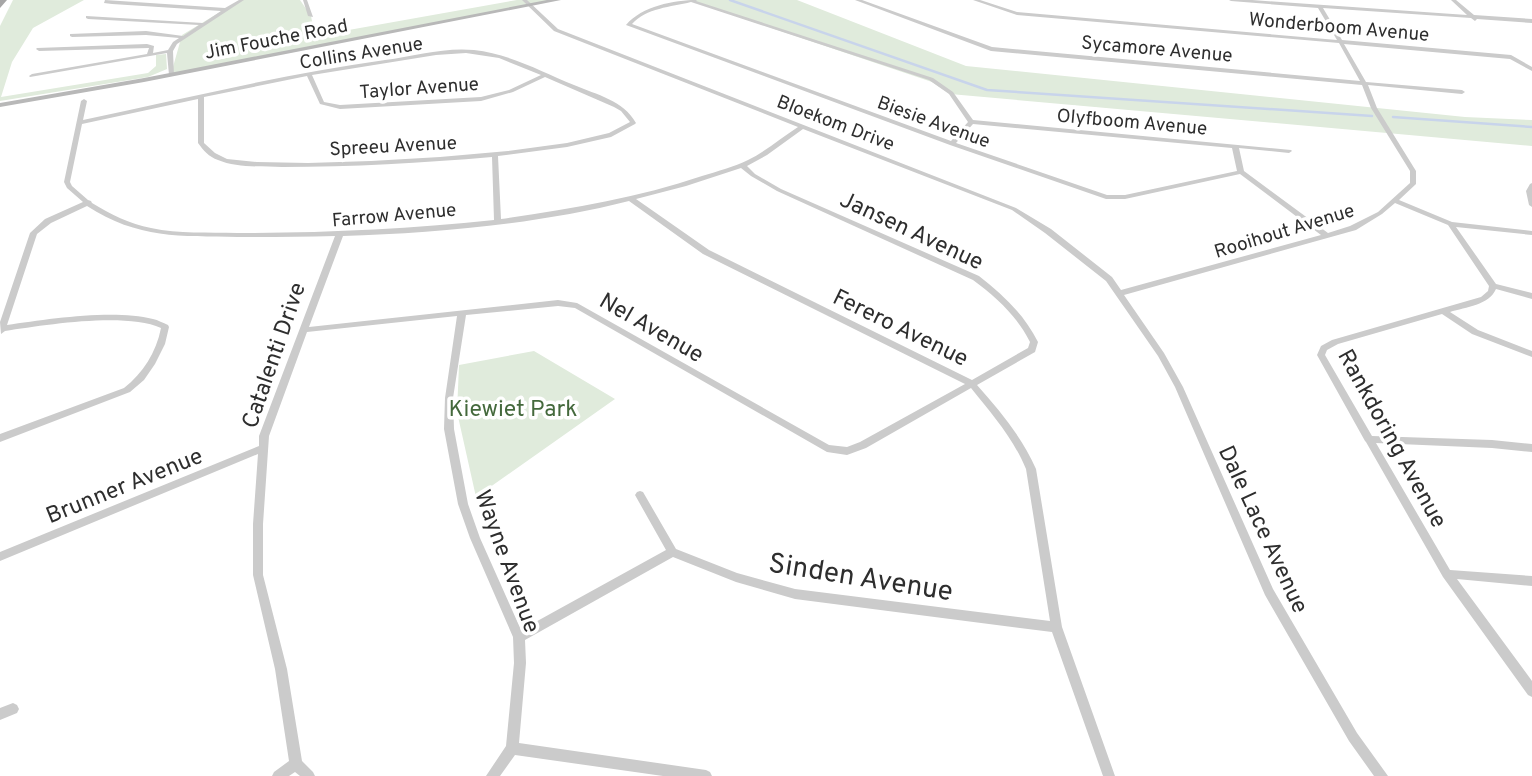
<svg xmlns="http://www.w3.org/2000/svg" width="1532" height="776" viewBox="0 0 1532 776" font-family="Overpass,sans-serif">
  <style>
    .green { fill: #e0ebdc }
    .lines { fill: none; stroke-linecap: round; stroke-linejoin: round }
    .stream { stroke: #c8d4eb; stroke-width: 2.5 }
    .street { fill: #cbcbcb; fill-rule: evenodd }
    .secondary { fill: #b8b8b8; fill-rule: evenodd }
    .primary { fill: #a6a6a6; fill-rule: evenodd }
    .labels { text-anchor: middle; stroke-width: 7; stroke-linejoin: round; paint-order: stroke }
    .far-street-label { font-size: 19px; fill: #2e2e2e; stroke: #fff }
    .street-label { font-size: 23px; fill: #2e2e2e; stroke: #fff }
    .park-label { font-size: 23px; fill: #44693c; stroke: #fff }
    .near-street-label { font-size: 28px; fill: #2e2e2e; stroke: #fff }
  </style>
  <rect width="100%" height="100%" fill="#fff"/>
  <path class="green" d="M13,0H84L33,28L12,62L1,97L148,73L156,66V55L166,54L167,69L148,77L0,101V26Z
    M240,0H300L311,16L315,36L517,0H556L171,74L182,35Z
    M688,0H797L966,66L1465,117L1532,120V146L950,94L932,82Z
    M534,351L615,399L476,497L457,412L459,365Z"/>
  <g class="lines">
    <path class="stream" d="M730,0L987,90L1372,116
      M1393,117L1532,127"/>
    <path class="street" d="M105,0L225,8L239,0H244L177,44L173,51L174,76L169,75L167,53L30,77L29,76L32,74L147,54L149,48L39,51L36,49L37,48L147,44L154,46L153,53L168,50L173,42L179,38L146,35L72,37L70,36V34L146,31L183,36L199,25L88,19L86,18V16L203,23L221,11L112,4L104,3Z
      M303,0H307L313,17L308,16Z
      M522,0H527L558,29L1016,208L1051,229L1112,277L1121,290L1321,235L1240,174L1125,199H1106L950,145L626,25C642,6 674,0 697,0L696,1L933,78L953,92L973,120L1291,150L1292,151L1289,153L1239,148L1244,171L1328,233L1350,226L1378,212L1410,183V171L1371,108L1362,85L991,51L855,0H862L992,47L1360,81L1339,43L1017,15L973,0H980L1017,12L1337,40L1318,8L1231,1L1229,0H1252L1467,15L1451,0H1456L1474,15L1532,19V23L1477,19L1475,21L1471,18L1323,8L1342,40L1511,55L1532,67V71L1510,59L1344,44L1366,82L1462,90L1465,92L1462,94L1368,85L1377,108L1416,171V184L1399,200L1452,222L1532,231V235L1456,227L1496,284L1532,293V299L1496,289C1489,305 1466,307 1450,312L1478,330L1532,351V357L1472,334L1442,314L1338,344L1327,350L1325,355L1372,436L1492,440L1532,444V452L1492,448L1376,443L1450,570L1532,576V586L1457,579L1532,681V697L1528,695L1443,577L1366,442L1365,441L1317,355L1321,346L1332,340L1481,297L1488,291L1489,286L1448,225L1395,203L1382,214L1356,230L1124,295L1164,353L1183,387L1273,589L1357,733L1388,776H1374L1349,741L1265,595L1175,387L1158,356L1106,281L1045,233L1012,210L803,129L767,155L747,166L755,174L781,189L979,276C1003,295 1024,314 1038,342L1035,352L977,385C1000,411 1022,437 1036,469L1062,627L1115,776H1103L1052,632L795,599L736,582L673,557L525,640L526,663L519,743L706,770L710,772L712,776H663L515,755L500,776H486L506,746L514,663L513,637L470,538L458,504L444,429L445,398L457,316L307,332L269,436L263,524V575L287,669L302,761L313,772L315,776H300L295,772L289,776H272L274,772L289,761L275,669L253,575V524L258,454L0,561V552L259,446V436L335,236C303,237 270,237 238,237C180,236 138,239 87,206L51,223L37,234L7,325C48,319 113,309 153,319C158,320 163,323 168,325L169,327L165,344L155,364L144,380L130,392L0,442V434L124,388C143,373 156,353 161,328C125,312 45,325 5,331L1,334L0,322L30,233L45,219L83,202L67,188L64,182L81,101L84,99L87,101L83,120C183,99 283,74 385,60C414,56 445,47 474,50C510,54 542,72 574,85C597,95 623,100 636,123L635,124L611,137L567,147L498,156L501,219C570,209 637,198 702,176C718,171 734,167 748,160C766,151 781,138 798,127L554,31ZM691,2L929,80L949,94L968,122L951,141L632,24C646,8 671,7 691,2ZM466,53L499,58L541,75L509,90L481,97L340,105L324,102L312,75L436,55ZM307,76L320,104L340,109L481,101L513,92L545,77L614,107L621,111L630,122L609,133L567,143L508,151L440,157L371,161L308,163L257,162L227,159L215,153L204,143V97ZM198,99V143C203,150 209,157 218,160C236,168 263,166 282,167C352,167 422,163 492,157L494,220C408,229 323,233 237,233C208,232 179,234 151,228C130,224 110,214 92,203L91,201L88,200L72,186L70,182L82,124ZM973,124L1232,148L1237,171L1125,195H1107L956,143ZM741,168L751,176L777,191L973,280C996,297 1017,316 1030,342L1028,348L972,380L709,250L636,199L686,186ZM629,201L703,254L965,384L860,442L847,447L829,445L577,303L558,300L309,327L343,236C436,233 539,224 629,201ZM558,306L575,308L827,452L847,455L866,448L971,388C992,414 1013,438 1026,469L1050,621L795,589L737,573L676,549L643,492L640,491L637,492L635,495L666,550L521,630L480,538L468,504L454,429L453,398L466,315Z
      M1532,183V207L1529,205L1526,191L1530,184Z
      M13,703L17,705L19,709L17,713L0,720V708Z"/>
    <path class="secondary" d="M547,0H561L144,82L0,107V103L144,78Z"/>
    <path class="primary" d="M0,0H7L0,8Z"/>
  </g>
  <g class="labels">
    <g class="far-street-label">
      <text transform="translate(1339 26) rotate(5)" y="7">Wonderboom Avenue</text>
      <text transform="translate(276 38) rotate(-11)" y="7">Jim Fouche Road</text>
      <text transform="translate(1157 48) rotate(5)" y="7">Sycamore Avenue</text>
      <text transform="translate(361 52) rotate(-9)" y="7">Collins Avenue</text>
      <text transform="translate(419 87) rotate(-4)" y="7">Taylor Avenue</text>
      <text transform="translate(934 121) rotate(20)" y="7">Biesie Avenue</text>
      <text transform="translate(1132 121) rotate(5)" y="7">Olyfboom Avenue</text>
      <text transform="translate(836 122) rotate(21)" y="7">Bloekom Drive</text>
      <text transform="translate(393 145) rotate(-3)" y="7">Spreeu Avenue</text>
      <text transform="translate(394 214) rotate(-5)" y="7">Farrow Avenue</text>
      <text transform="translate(1284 230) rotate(-17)" y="7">Rooihout Avenue</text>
    </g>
    <g class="street-label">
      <text transform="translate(912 230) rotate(25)" y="8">Jansen Avenue</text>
      <text transform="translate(652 327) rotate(30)" y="8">Nel Avenue</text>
      <text transform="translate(901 327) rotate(26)" y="8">Ferero Avenue</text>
      <text transform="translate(273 355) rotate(-71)" y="8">Catalenti Drive</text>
      <text transform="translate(1393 438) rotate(61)" y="8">Rankdoring Avenue</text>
      <text transform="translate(124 485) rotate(-22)" y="8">Brunner Avenue</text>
      <text transform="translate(1264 529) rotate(65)" y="8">Dale Lace Avenue</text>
      <text transform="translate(508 561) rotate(70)" y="8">Wayne Avenue</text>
    </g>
    <g class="park-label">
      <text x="513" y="416">Kiewiet Park</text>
    </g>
    <g class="near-street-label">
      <text transform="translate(861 576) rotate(9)" y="10">Sinden Avenue</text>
    </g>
  </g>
</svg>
